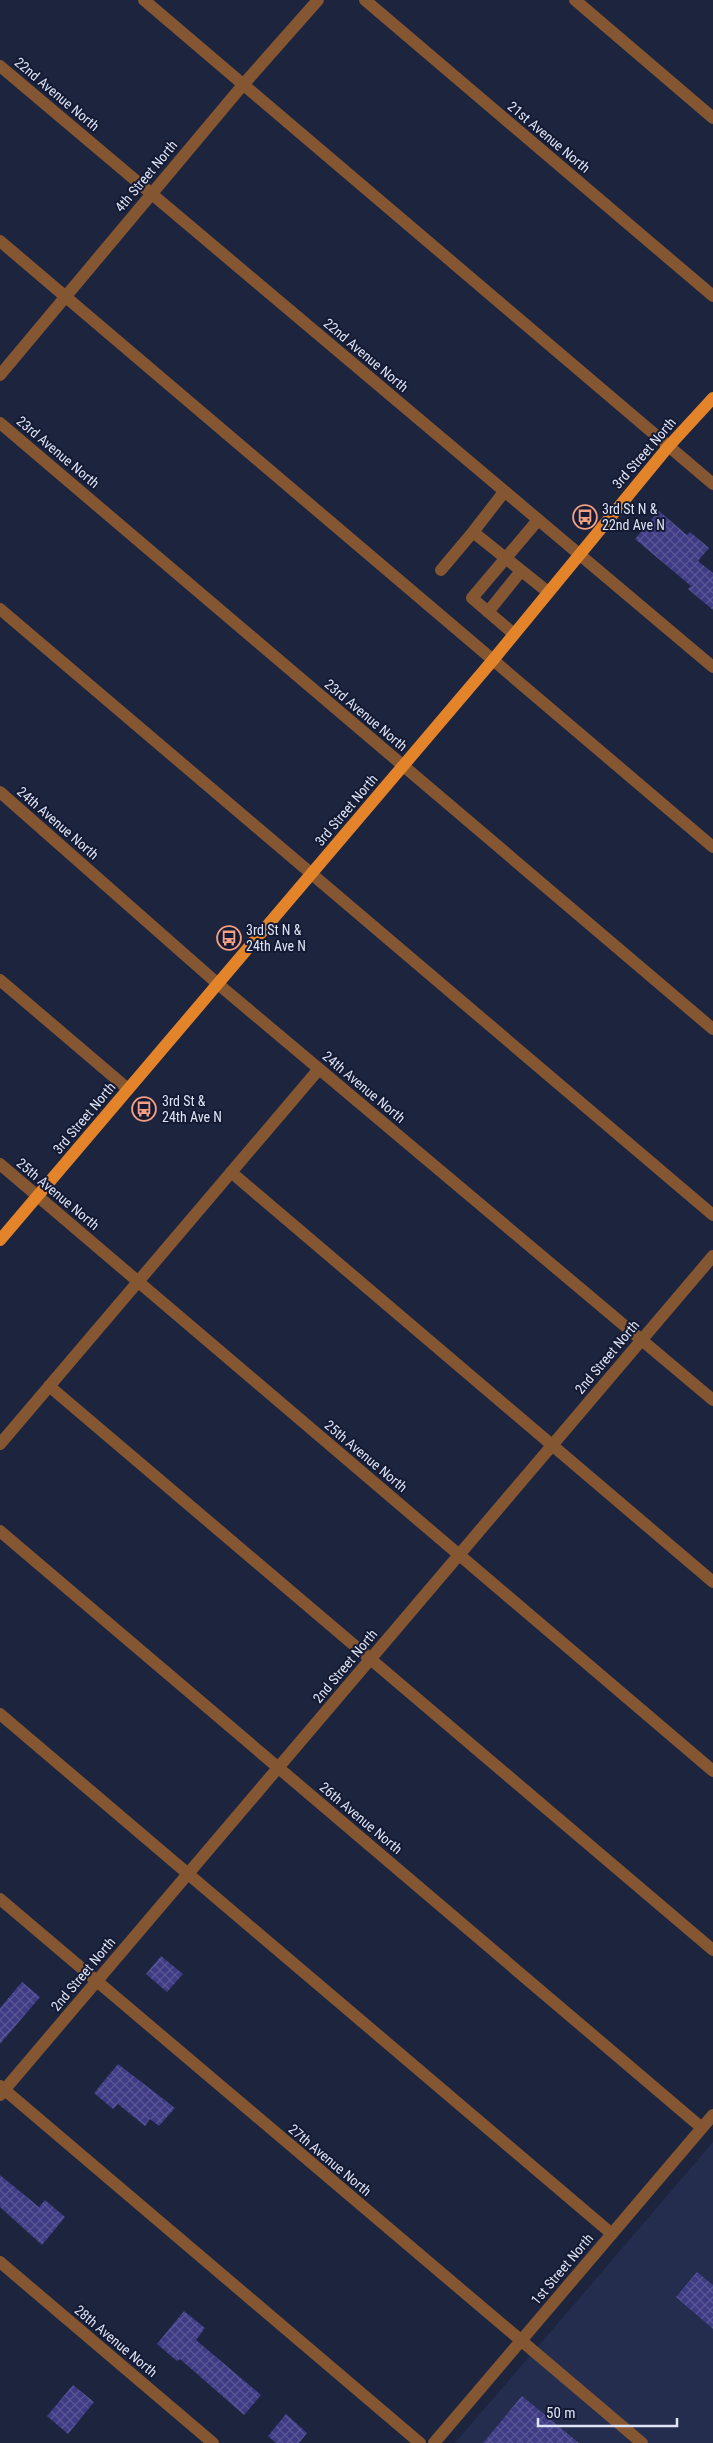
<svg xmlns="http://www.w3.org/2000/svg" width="713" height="2443" viewBox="0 0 713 2443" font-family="'Roboto Condensed',sans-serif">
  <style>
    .built { fill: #242d4d }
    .building { fill: url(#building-cross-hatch) }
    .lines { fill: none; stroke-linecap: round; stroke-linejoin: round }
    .minor { stroke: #845631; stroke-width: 12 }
    .major { stroke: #e3842a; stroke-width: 12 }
    .labels { text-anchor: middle; stroke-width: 4; stroke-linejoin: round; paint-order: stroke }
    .street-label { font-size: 14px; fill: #dee4f5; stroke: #141a33 }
    .poi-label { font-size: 14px; fill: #dee4f5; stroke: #141a33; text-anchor: start }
  </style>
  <defs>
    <pattern id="building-cross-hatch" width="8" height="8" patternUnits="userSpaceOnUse" patternTransform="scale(1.25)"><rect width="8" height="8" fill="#3f3b84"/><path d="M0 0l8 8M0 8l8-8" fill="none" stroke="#5a5796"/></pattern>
  </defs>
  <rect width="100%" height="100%" fill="#1d243e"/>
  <path class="built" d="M713,2142V2443H455L583,2294Z"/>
  <path class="building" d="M659,511L687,535L690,532L709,548L698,561L713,573V610L688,589L691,586L635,539Z
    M161,1956L183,1974L167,1992L146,1974Z
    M22,1982L40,1997L0,2044V2008Z
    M118,2064L175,2108L159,2126L150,2119L145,2126L118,2104L113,2109L94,2093Z
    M0,2175L39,2207L45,2200L65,2217L42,2245L0,2207Z
    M697,2272L713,2285V2329L676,2297Z
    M184,2311L205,2328L196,2340L261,2395L244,2415L180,2359L177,2361L157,2344Z
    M73,2385L94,2402L68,2434L47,2416Z
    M522,2396L579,2443H483Z
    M286,2414L307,2433L299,2443H276L268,2436Z"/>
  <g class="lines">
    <path class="minor" d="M144,0L713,484
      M365,0L713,296
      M575,0L713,118
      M0,66L713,667
      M0,241L713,847
      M0,375L242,86L318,0
      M0,423L713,1029
      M504,492L473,532L548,592
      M441,570L473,532
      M0,609L713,1215
      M488,612L521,571
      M514,634L472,598L538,520
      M0,792L218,984L713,1400
      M0,980L128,1089
      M0,1164L713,1771
      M231,1172L713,1582
      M49,1386L713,1950
      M0,1444L319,1069
      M0,1531L702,2128
      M0,1714L612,2234
      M0,1899L642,2443
      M0,2086L420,2443
      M0,2095L713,1256
      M0,2262L213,2443
      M434,2443L713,2115"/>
    <path class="major" d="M0,1240L493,660L668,447L713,398"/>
  </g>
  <defs>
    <g id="bus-ring" transform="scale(1.25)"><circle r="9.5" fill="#141a33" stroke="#f39f83" stroke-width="1.5"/><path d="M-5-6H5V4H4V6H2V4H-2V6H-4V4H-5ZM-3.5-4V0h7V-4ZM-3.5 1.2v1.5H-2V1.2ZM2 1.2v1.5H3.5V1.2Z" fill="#f39f83"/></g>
  </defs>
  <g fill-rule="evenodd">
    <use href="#bus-ring" x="585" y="517"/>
    <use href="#bus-ring" x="229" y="938"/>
    <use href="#bus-ring" x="144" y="1109"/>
  </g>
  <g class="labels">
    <g class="street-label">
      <text transform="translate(57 94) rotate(40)" y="5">22nd Avenue North</text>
      <text transform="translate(549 137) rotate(40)" y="5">21st Avenue North</text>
      <text transform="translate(146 176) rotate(-50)" y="5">4th Street North</text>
      <text transform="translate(366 355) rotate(40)" y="5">22nd Avenue North</text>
      <text transform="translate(58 452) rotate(40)" y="5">23rd Avenue North</text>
      <text transform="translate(644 453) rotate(-49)" y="5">3rd Street North</text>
      <text transform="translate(366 715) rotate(40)" y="5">23rd Avenue North</text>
      <text transform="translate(346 810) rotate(-50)" y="5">3rd Street North</text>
      <text transform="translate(58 823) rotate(41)" y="5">24th Avenue North</text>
      <text transform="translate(364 1087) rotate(40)" y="5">24th Avenue North</text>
      <text transform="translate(84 1118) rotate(-50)" y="5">3rd Street North</text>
      <text transform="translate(58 1194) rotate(40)" y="5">25th Avenue North</text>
      <text transform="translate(607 1357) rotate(-50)" y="5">2nd Street North</text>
      <text transform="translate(366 1456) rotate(40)" y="5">25th Avenue North</text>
      <text transform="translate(345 1666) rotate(-50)" y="5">2nd Street North</text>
      <text transform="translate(361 1818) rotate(40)" y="5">26th Avenue North</text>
      <text transform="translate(83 1974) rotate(-50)" y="5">2nd Street North</text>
      <text transform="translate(330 2160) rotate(40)" y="5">27th Avenue North</text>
      <text transform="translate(562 2269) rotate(-50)" y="5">1st Street North</text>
      <text transform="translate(116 2341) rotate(40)" y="5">28th Avenue North</text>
    </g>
    <g class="poi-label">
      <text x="602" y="514">3rd St N &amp;<tspan x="602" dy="16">22nd Ave N</tspan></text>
      <text x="246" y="935">3rd St N &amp;<tspan x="246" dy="16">24th Ave N</tspan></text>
      <text x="162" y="1106">3rd St &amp;<tspan x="162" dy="16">24th Ave N</tspan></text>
    </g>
  </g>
  <path d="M538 2418v8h139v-8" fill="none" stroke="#dee4f5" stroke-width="2.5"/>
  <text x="546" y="2418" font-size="15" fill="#dee4f5" stroke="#141a33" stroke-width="4" paint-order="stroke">50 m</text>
</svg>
